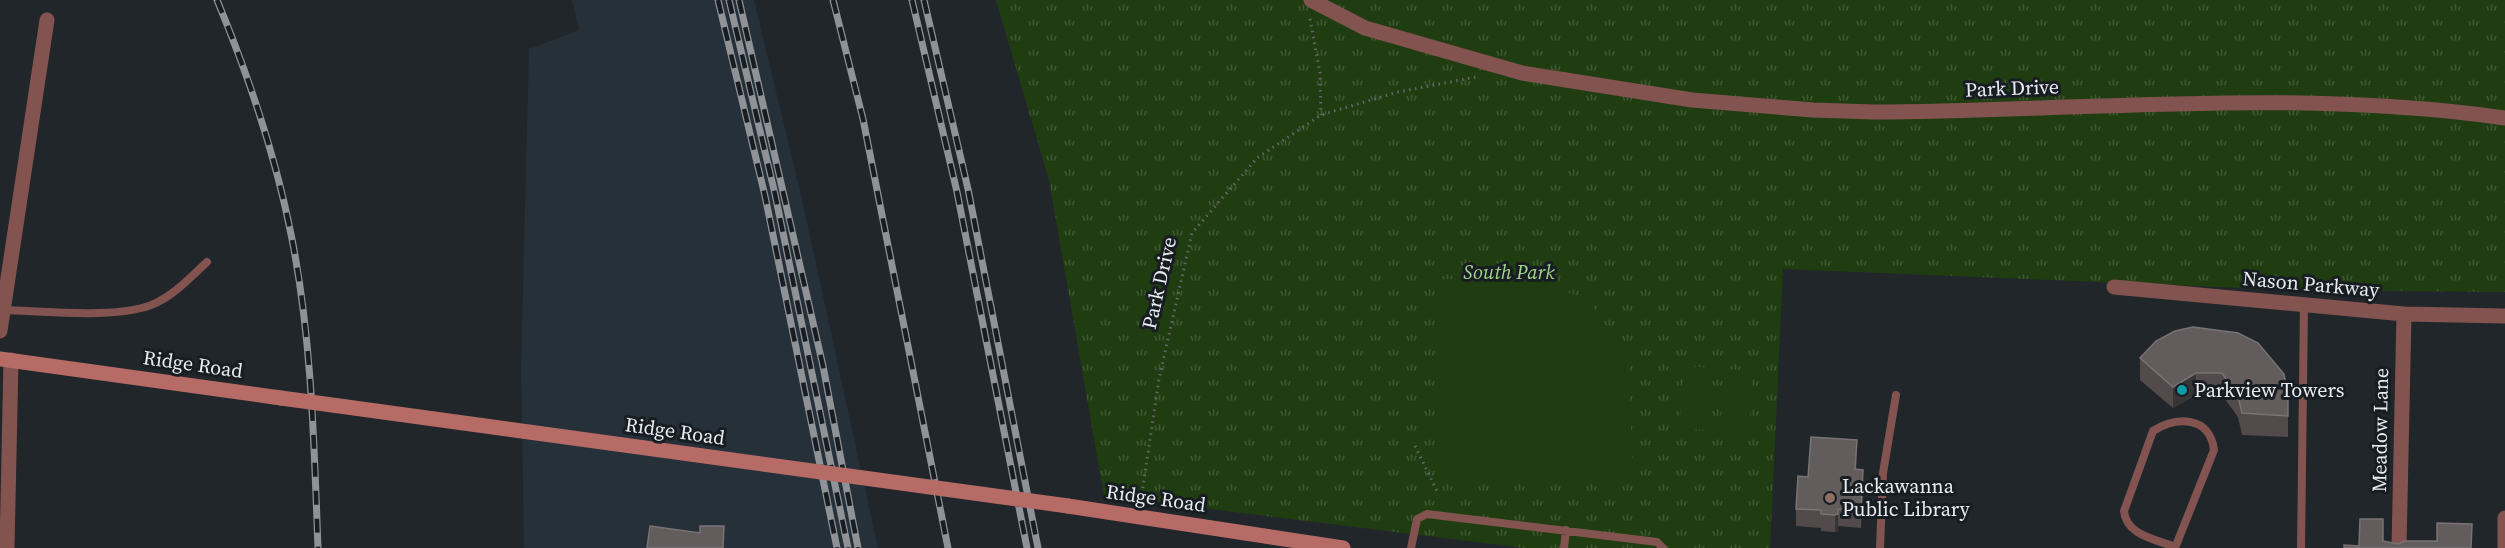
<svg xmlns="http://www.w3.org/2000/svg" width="2505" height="548" viewBox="0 0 2505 548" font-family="'Source Serif 4',serif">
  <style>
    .built { fill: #253039 }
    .park { fill: url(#park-tufts) }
    .garden { fill: #203d11 }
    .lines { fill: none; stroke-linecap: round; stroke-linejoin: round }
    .path { stroke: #62676b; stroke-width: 3; stroke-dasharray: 1.5 4.5; stroke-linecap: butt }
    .lane { stroke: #835350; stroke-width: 8 }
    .street { stroke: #835350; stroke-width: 15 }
    .secondary { stroke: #b76b66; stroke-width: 15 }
    .rail-casing { stroke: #8f9397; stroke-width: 7 }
    .rail { stroke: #171d22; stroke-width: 4.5; stroke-dasharray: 14; stroke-linecap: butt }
    .secondary-bridge { stroke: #b76b66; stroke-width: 15 }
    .wall { fill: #534b4b }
    .shaded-wall { fill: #383537 }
    .building { fill: #635c5d; stroke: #787374; stroke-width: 1.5 }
    .culture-dot { fill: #0f9aa8; stroke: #171d22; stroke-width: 2 }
    .education-dot { fill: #8d6e63; stroke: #171d22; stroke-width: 2 }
    .labels { text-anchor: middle; stroke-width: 6; stroke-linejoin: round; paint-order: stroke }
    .street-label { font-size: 20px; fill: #e8ecf0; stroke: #171d22 }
    .park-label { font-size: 20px; font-style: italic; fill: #a1d48a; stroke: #171d22 }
    .poi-label { font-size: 20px; fill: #e8ecf0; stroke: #171d22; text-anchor: start }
  </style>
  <defs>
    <pattern id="park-tufts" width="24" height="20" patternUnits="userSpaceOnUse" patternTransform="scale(1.5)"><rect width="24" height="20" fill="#203d11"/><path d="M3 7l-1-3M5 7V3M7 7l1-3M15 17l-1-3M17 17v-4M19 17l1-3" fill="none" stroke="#405934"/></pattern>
  </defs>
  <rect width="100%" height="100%" fill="#21262b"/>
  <path class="built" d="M572,0H754L801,195L878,548H524L521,368L529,49L579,30Z"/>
  <path class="park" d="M996,0H2505V292L2292,290L1783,269L1770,548H1525L1104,496L1049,180Z"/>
  <path class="garden" d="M1444,279H1513L1588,298L1628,364L1633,481H1465L1436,459Z
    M1684,366L1713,368L1708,430L1680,428Z
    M1725,369L1753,371L1749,433L1720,431Z"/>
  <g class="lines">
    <path class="path" d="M1310,19L1320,73L1321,115
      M1415,446L1437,491
      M1141,500L1159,379L1192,233L1257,158L1321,115L1398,92L1476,77"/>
    <path class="lane" d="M3,310C44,311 120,320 156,303C176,293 191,277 207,262
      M2175,547C2155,539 2126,535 2124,511L2153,431C2177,416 2210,416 2214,450L2175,548
      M1411,548L1417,519L1427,514L1657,542L1663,548
      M1564,548L1566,530
      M1880,548L1883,473L1896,395
      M2301,548L2304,305"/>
    <path class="street" d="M1311,0L1365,28L1522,73L1692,100L1813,110L1874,112C2084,111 2296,88 2505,118
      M2114,287L2404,314L2505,316
      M0,331L47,20
      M7,548L11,360
      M2399,548L2404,314
      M2505,548V518"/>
    <path class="secondary" d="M0,359L281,398
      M1068,506L1343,548"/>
    <g class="rail-casing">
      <path id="rail" d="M217,0C249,77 276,157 292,239C312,341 314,445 318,548
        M718,0L765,196L837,548
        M729,0L775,194L848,548
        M739,0L823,366L858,548
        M833,0L863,119L948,548
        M912,0L957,192L1027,548
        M924,0L968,189L1038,548"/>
    </g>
    <use href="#rail" class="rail"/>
    <path class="secondary-bridge" d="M281,398L1068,506"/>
  </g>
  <path class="wall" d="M2156,341L2288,395V437L2242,435L2238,417L2222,395H2196L2173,408L2140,380V358Z
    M1857,458L1856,469L1863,487L1861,528L1838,526V531L1835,532L1821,531V528L1796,526V509L1808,477Z"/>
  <path class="shaded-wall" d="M2196,373V395L2173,408V387Z
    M1857,440V458L1855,486V469Z
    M1863,470V487L1861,528V511Z
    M1838,509V531L1835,532V515Z"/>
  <path class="building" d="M2193,327L2238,333L2258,343L2284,374L2288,395V416L2242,413L2238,396L2222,373H2196L2173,387L2140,358L2156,341L2175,331Z
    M1811,437L1857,440L1855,469L1863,470L1861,511L1838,509V514L1835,515L1821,514V510L1796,509L1798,476L1808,477Z
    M2360,519H2383V541L2398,544L2406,541H2437V523L2472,524L2471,548H2344V545L2359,546Z
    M650,526L700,533V526H724L723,548H647Z"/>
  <circle class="culture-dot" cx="2182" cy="390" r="6"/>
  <circle class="education-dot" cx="1830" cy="498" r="6"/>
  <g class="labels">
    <g class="street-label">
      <text transform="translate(2012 88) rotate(-2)" y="7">Park Drive</text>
      <text transform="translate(1159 283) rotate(-77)" y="7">Park Drive</text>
      <text transform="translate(2311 284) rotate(5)" y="7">Nason Parkway</text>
      <text transform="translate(193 364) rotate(8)" y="7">Ridge Road</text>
      <text transform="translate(2380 430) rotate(-89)" y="7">Meadow Lane</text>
      <text transform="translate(675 431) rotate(8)" y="7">Ridge Road</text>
      <text transform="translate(1156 498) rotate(8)" y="7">Ridge Road</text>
    </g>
    <g class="park-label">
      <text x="1509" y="279">South Park</text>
    </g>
    <g class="poi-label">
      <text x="2194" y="397">Parkview Towers</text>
      <text x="1842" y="493">Lackawanna<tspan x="1842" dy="23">Public Library</tspan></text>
    </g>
  </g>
</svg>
